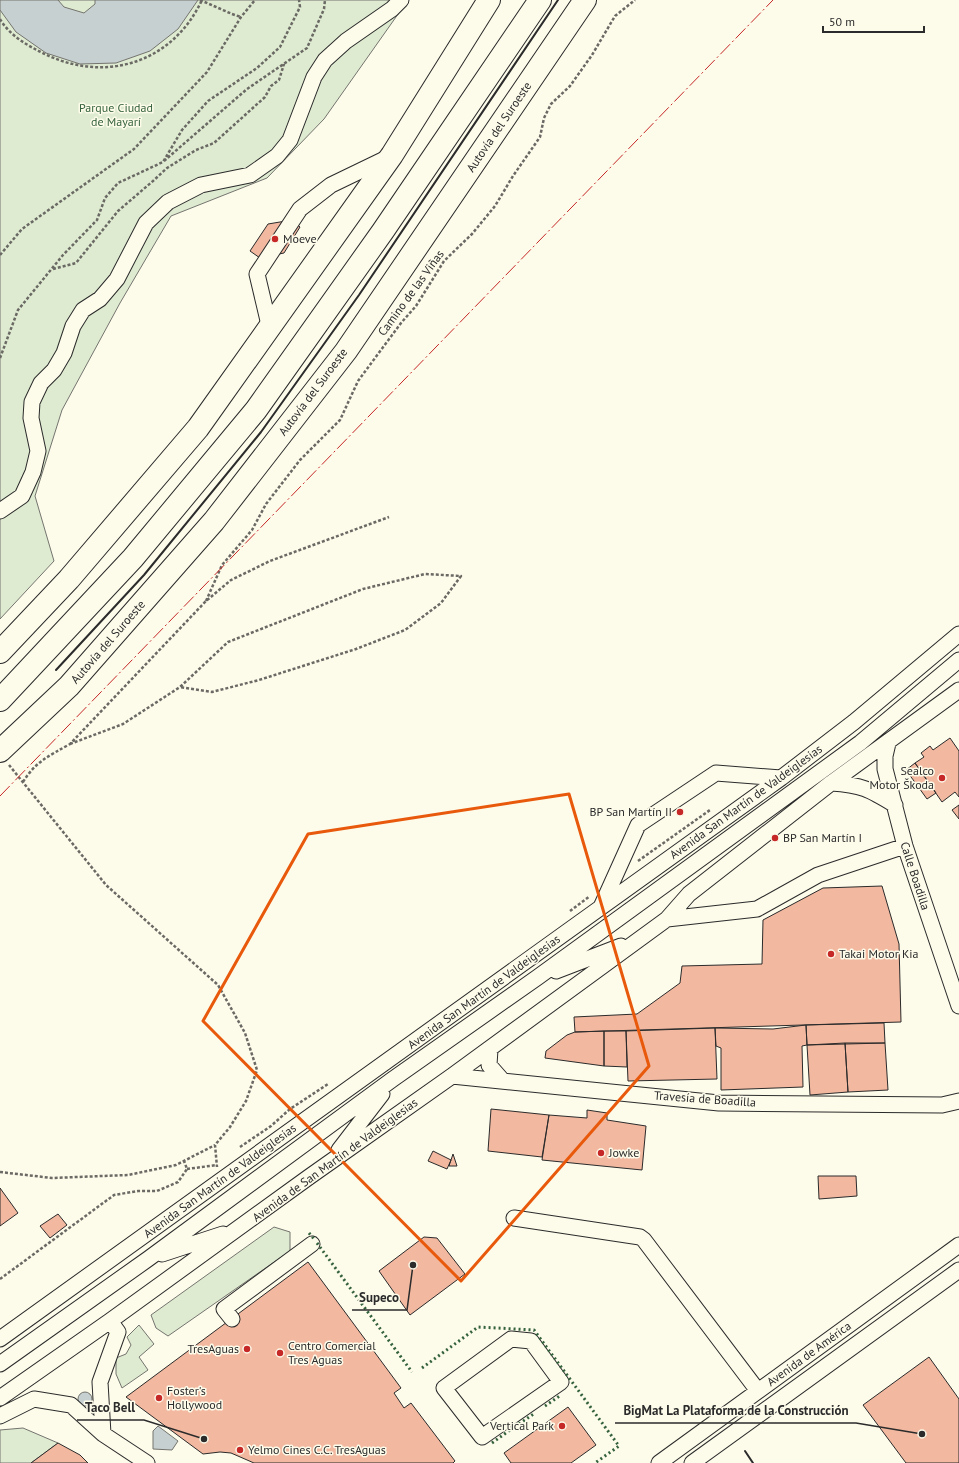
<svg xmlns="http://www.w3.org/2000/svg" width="959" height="1463" viewBox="0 0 959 1463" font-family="'PT Sans',sans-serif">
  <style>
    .green { fill: #deebd1; stroke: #74746e }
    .water { fill: #c7d0d0; stroke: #74746e }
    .building { fill: #f2b8a0; stroke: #2b2b2b }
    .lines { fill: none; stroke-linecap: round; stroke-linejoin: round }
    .minor-casing { stroke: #2b2b2b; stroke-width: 17 }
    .highway-casing { stroke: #2b2b2b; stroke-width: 24 }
    .path { stroke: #6a6964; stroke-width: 2.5; stroke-dasharray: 3 2; stroke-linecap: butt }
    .minor { stroke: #fdfbea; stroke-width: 15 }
    .highway { stroke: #fdfbea; stroke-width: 22 }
    .path-bridge { stroke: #6a6964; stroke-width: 2.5; stroke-dasharray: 3 2; stroke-linecap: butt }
    .hedge { stroke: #34623c; stroke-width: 3; stroke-dasharray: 2 3; stroke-linecap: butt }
    .wall { stroke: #2b2b2b; stroke-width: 2 }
    .power { stroke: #c62828; stroke-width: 1; stroke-dasharray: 14 3 2 3; stroke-linecap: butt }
    .marked { fill: none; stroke: #e8590c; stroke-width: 3; stroke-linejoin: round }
    .poi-dot { fill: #c62828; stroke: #fdfbea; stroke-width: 1.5 }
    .labels { text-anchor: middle; stroke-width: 3; stroke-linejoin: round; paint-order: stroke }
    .park-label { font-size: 12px; fill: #34623c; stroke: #fdfbea }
    .street-label { font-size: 12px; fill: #2b2b2b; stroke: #fdfbea }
    .poi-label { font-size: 12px; fill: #2b2b2b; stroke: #fdfbea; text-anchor: start }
    .leader { fill: none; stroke: #2b2b2b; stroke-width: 1.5 }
    .callout-dot { fill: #2b2b2b; stroke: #fdfbea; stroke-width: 1.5 }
    .callout-label { font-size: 13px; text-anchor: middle; font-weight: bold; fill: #2b2b2b; stroke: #fdfbea; stroke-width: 3; stroke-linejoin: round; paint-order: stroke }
  </style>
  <rect width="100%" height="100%" fill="#fdfbea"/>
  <path class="green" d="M0,0H408L324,119L267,178L171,216L120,303L62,410L35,496L54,561L0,619Z
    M274,1227L290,1232V1251L168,1336L156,1328L151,1315Z
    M139,1325L154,1344L139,1357L148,1370L122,1388L116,1374V1358L126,1354L131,1345L127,1337Z
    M23,1428L58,1443L31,1463H0V1430Z"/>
  <path class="water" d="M0,0H58L64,7L84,13L95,4V0H198L178,29L150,51L116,63L80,64L46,53L16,32L0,10Z
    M78 1399a7 7 0 1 1 14 0a7 7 0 1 1-14 0Z
    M158,1426L178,1441L172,1450L153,1449V1431Z"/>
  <path class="building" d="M292,220L300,227L284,253L260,258L250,251L268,224Z
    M950,738L959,751V797L955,792L942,802L915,763L924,757L921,753L930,746L933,750Z
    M915,763L936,793L927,799L906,770Z
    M959,805V819L952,810Z
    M882,886L899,944L901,1022L575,1032L574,1017L637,1014L680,983L682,966L762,964L763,920L823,888Z
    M884,1023L885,1043L807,1045L806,1025Z
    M806,1025L807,1045L802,1046L803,1087L721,1090V1048L716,1046L715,1028L773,1029Z
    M715,1028L717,1079L628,1081L626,1031Z
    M604,1031V1066L545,1058L546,1051L567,1035L575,1032Z
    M604,1031H626L627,1067L604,1066Z
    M845,1043H885L888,1090L848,1092Z
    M845,1043L848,1092L810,1095L807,1045Z
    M491,1109L549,1115L542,1157L488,1151Z
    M587,1110L607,1113V1120L646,1126L642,1170L542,1160L549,1115L587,1118Z
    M433,1151L451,1160L447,1169L428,1161Z
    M453,1154L457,1166H449Z
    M818,1176H856L857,1196L819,1199Z
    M0,1188L18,1213L0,1226Z
    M58,1214L67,1225L50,1238L40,1226Z
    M424,1237L437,1238L465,1274L410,1315L379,1271Z
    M308,1262L401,1388L394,1393L404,1408L411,1403L455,1461L453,1463H254L231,1453L220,1452L203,1454L126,1397Z
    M929,1357L959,1399V1463H906L863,1405Z
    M568,1407L596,1445L571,1463H511L504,1453Z
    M58,1443L80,1455L88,1463H31Z"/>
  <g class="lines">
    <g class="minor-casing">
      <path id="minor" d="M270,329L257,274L300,209L331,185L389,157
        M0,511L22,496L33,472L38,451L31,418L32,402L41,383L54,370L64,353L73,326L83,310L100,299L117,279L146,223L168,202L201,185L250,175L277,156L290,140L314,77L325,60L346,41L392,9L401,0
        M888,743L885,756V769L905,846L959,1006
        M831,783C862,785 869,789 895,805
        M601,907L638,825L716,773L781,778
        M667,919L757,909L818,875L905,846
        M556,971L621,946
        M490,1049L489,1065L503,1081
        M452,1076L719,1103L942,1105L959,1101
        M339,1150L382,1094
        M514,1218L640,1237L644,1240L758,1391
        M162,1254L223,1234
        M232,1319L224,1309L312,1244
        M0,1339L781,778L854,722L959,634
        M511,1339L531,1341L561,1382L482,1437L444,1388Z
        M0,1364L148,1259L393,1079L538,977L860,743L959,660
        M0,1398L110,1321L309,1177L452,1076L667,919L689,894L831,783L959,690
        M0,1416L34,1399L71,1405L103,1434L147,1463
        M103,1434L100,1382L118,1332L110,1321
        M659,1463L959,1245
        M692,1463L959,1270"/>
    </g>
    <g class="highway-casing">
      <path id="highway" d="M0,652L69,579L198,428L392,155L489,0
        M0,700L133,558L256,410L383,231L540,0
        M0,751L69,686L214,521L346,351L585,0"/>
    </g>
    <path class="path" d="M232,14L241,17
      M0,19C8,33 23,43 37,50C100,85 171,66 202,0
      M164,161L247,89L307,48L324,9L325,0
      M0,255L22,229L134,149L207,72L241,17L255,0
      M53,269L76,263L118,211L153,181L167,168L196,150L214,143L265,97L271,86L279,80L284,64
      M0,358L18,310L63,255L97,220L105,198L118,183L163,162L182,130L208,101L257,68L280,47L300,7L299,0
      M206,601L222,565L252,530L266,504L300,460L340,420L358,381L401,323L416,306L444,261L472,234L495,206L513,176L540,137L544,118L551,104L570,86L592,55L615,16L635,0
      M70,744L123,724L180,687L228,642L363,589L425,574L461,576L441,603L405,630L356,649L259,680L212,692L180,687
      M9,765L106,885L218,985L245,1033L257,1070L246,1101L230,1127L215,1145L217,1167
      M23,782C36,761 49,756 70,744L206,601L231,580L270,561L389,517
      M638,861L710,810
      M570,911L590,896
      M240,1147L271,1126L290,1109L328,1084
      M187,1169L217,1165
      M0,1172L52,1178L128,1175L176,1165L215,1145
      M0,1279L114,1195L138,1191H157L178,1182L187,1169L184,1161"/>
    <use href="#minor" class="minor"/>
    <use href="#highway" class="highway"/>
    <path class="path-bridge" d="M200,0L232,14"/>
    <path class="hedge" d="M309,1233L314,1239
      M317,1243L412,1372
      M422,1368L478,1327L534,1330L619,1446L595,1463
      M545,1406L561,1395
      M519,1424L535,1413
      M492,1443L510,1430"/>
    <path class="wall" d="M56,670L144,575L261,432L359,295L558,0
      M745,1451L753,1463"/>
    <path class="power" d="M0,796L773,0"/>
  </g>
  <path class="marked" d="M569,794L649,1066L461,1281L203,1021L308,834Z"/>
  <g class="poi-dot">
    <circle cx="275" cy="239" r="4"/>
    <circle cx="942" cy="778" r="4"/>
    <circle cx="680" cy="812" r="4"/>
    <circle cx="775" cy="838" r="4"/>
    <circle cx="831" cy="954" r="4"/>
    <circle cx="601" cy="1153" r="4"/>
    <circle cx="247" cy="1349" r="4"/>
    <circle cx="280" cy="1353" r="4"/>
    <circle cx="159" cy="1398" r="4"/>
    <circle cx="562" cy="1426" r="4"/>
    <circle cx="240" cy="1450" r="4"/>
  </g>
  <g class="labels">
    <g class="park-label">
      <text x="116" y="112">Parque Ciudad<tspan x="116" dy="14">de Mayarí</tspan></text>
    </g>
    <g class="street-label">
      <text transform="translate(499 127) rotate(-56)" y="4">Autovía del Suroeste</text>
      <text transform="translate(411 293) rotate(-54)" y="4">Camino de las Viñas</text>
      <text transform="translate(313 392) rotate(-53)" y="4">Autovía del Suroeste</text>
      <text transform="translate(108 642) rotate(-49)" y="4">Autovía del Suroeste</text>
      <text transform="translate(746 802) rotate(-36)" y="4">Avenida San Martín de Valdeiglesias</text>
      <text transform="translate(915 876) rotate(72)" y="4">Calle Boadilla</text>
      <text transform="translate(484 992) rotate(-36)" y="4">Avenida San Martín de Valdeiglesias</text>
      <text transform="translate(705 1099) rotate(4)" y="4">Travesía de Boadilla</text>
      <text transform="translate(335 1160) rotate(-36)" y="4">Avenida de San Martín de Valdeiglesias</text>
      <text transform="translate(220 1181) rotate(-36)" y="4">Avenida San Martín de Valdeiglesias</text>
      <text transform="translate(809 1354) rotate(-36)" y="4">Avenida de América</text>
    </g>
    <g class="poi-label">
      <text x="283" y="243">Moeve</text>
      <text x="934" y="775" text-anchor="end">Sealco<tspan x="934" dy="14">Motor Škoda</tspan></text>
      <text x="672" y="816" text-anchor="end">BP San Martín II</text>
      <text x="783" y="842">BP San Martín I</text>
      <text x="839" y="958">Takai Motor Kia</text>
      <text x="609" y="1157">Jowke</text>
      <text x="288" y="1350">Centro Comercial<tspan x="288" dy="14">Tres Aguas</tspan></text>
      <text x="239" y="1353" text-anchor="end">TresAguas</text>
      <text x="167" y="1395">Foster's<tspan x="167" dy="14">Hollywood</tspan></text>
      <text x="554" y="1430" text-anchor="end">Vertical Park</text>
      <text x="248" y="1454">Yelmo Cines C.C. TresAguas</text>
    </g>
  </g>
  <path class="leader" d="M413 1265L407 1310H352M204 1439L144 1420H77M922 1434L856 1423H615"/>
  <g class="callout-dot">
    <circle cx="413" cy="1265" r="4"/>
    <circle cx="204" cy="1439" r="4"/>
    <circle cx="922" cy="1434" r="4"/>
  </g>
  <g class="callout-label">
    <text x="379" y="1302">Supeco</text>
    <text x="110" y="1412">Taco Bell</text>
    <text x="736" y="1415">BigMat La Plataforma de la Construcción</text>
  </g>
  <path d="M823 26v6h101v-6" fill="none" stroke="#2b2b2b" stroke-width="2"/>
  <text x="829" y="26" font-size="12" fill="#2b2b2b" stroke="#fdfbea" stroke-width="3" paint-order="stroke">50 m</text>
</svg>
